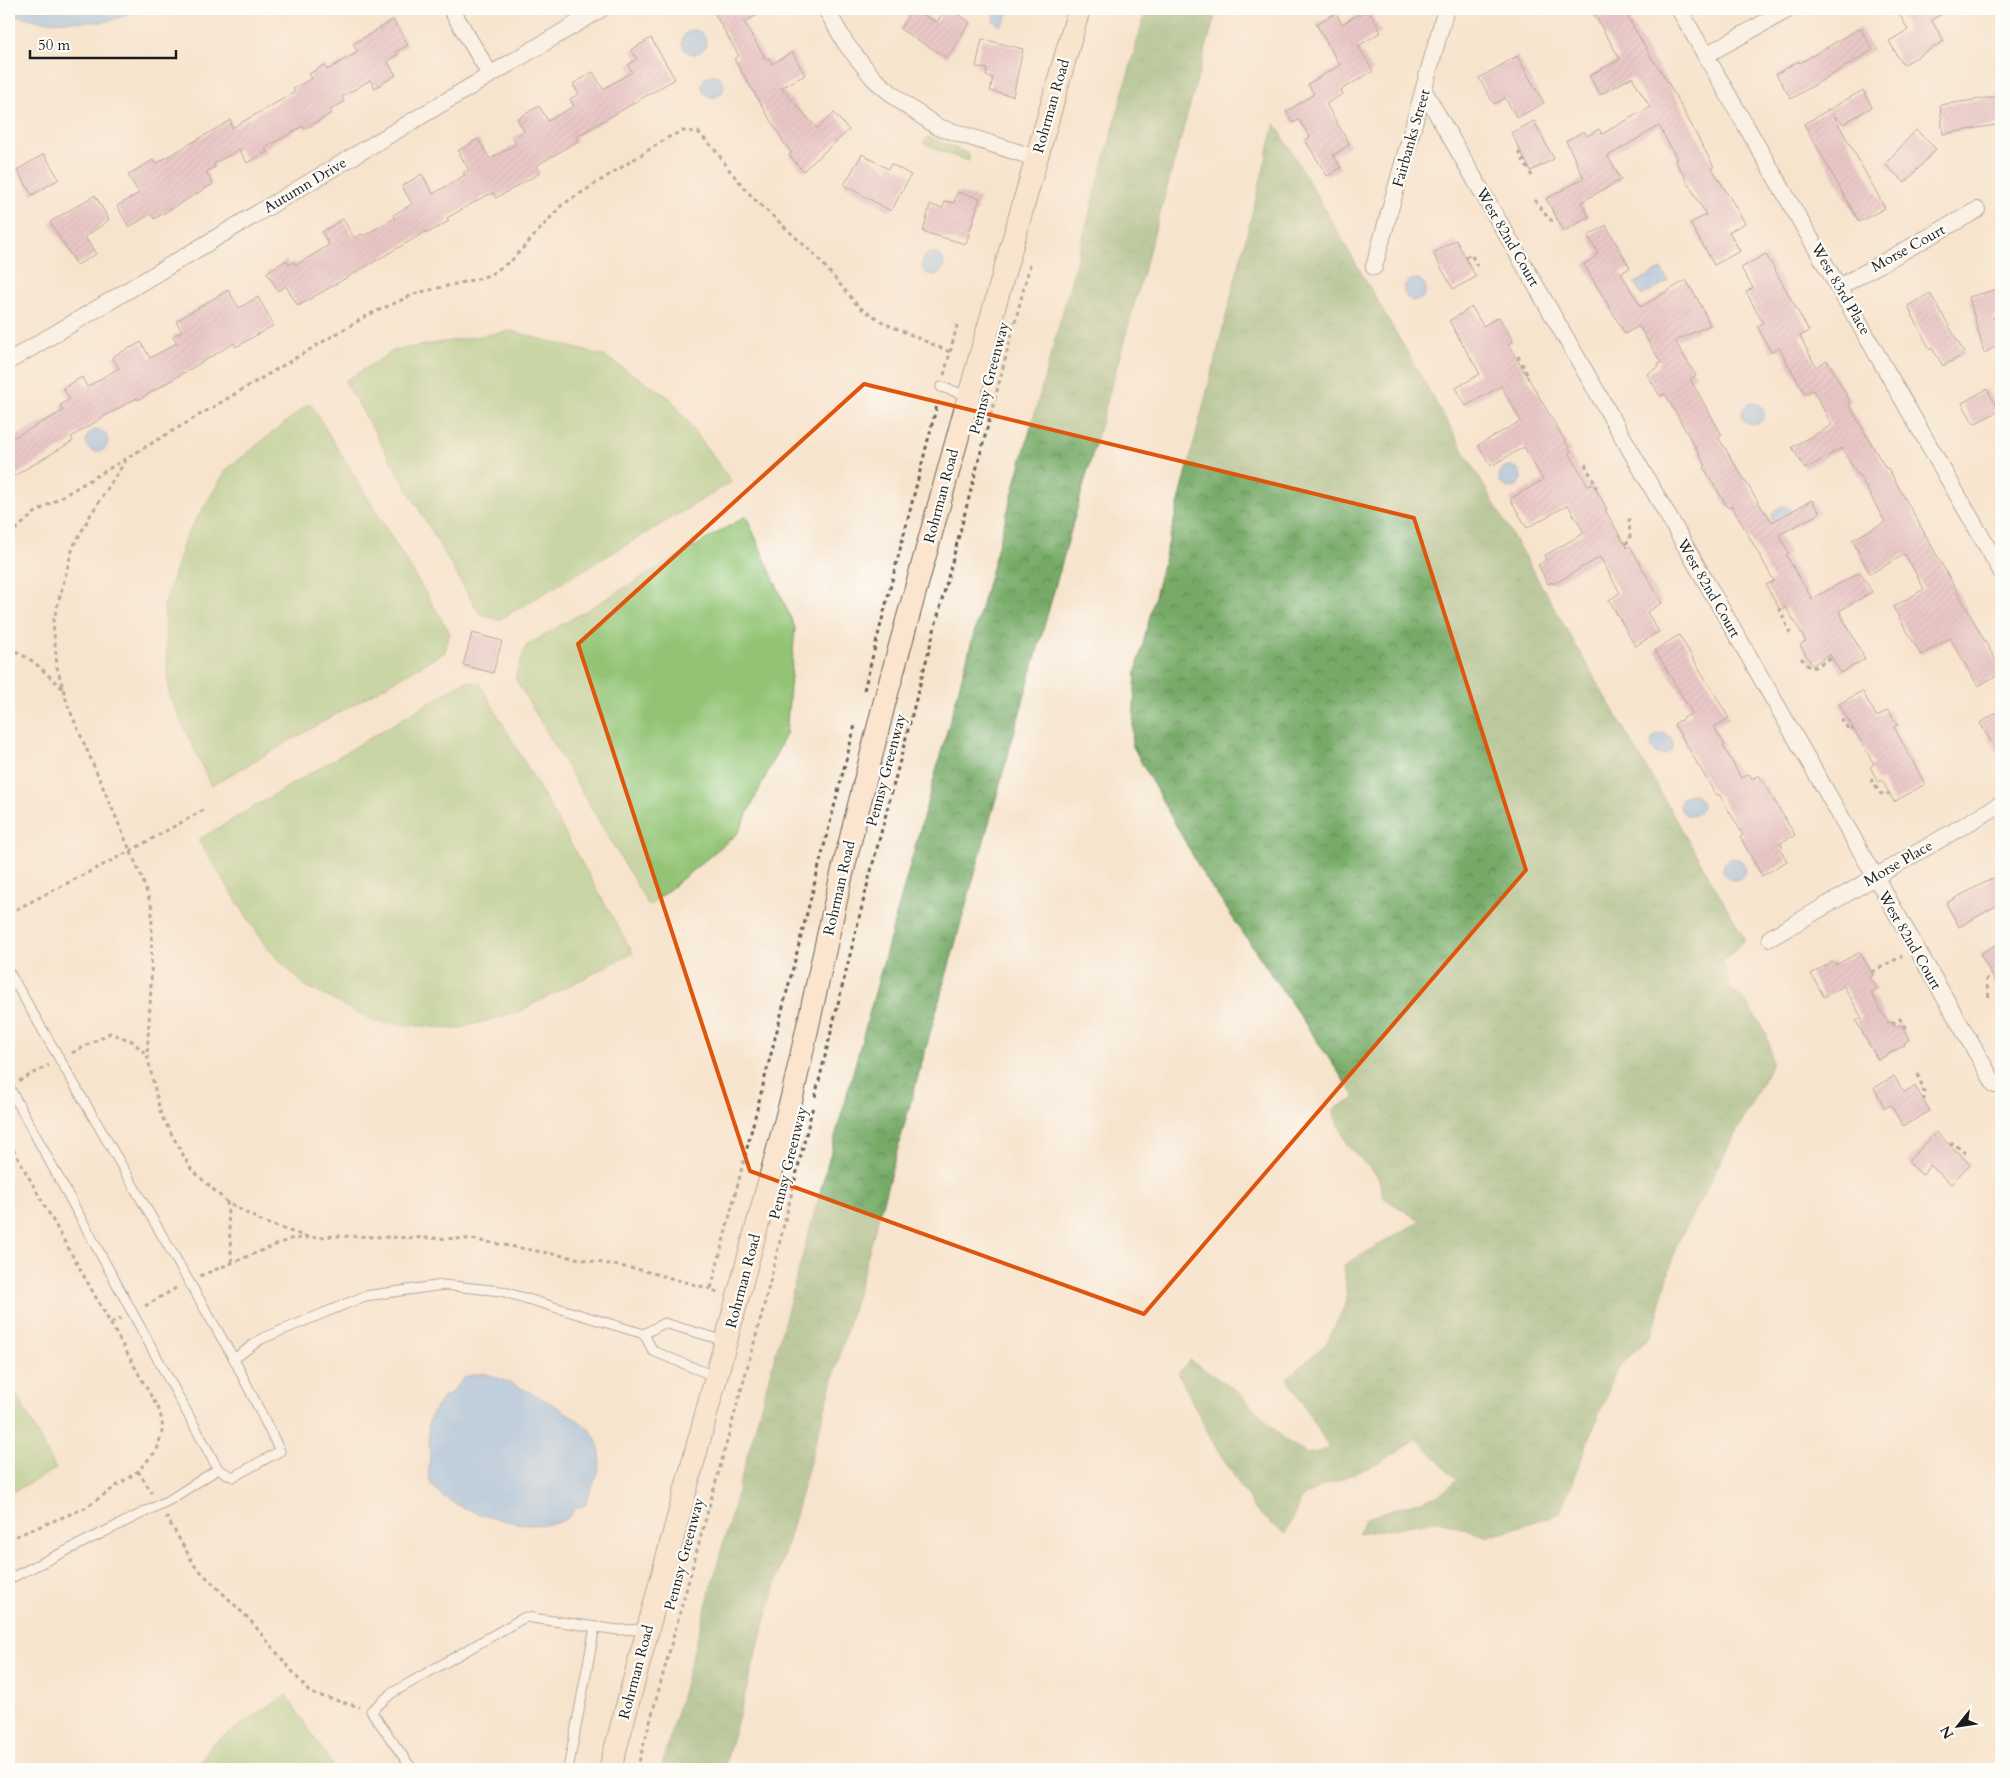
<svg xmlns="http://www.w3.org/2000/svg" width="2010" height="1778" viewBox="0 0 2010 1778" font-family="Cardo,serif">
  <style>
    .grass { fill: url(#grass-dots); stroke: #587048 }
    .forest { fill: url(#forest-crowns); stroke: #496341 }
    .garden { fill: #93c474; stroke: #587048 }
    .water { fill: #7cb5ec; stroke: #4c6884 }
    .building { fill: url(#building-hatch) }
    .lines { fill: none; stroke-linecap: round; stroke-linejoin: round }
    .lane-casing { stroke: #69625a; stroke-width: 11 }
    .street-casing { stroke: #69625a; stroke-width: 18 }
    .secondary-casing { stroke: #69625a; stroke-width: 24 }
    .path { stroke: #69625a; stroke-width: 3; stroke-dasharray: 4 4; stroke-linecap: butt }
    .lane { stroke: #fff; stroke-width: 9 }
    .street { stroke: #fff; stroke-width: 16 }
    .secondary { stroke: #fbe5cf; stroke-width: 22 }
    .marked { fill: none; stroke: #de560d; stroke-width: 4; stroke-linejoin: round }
    .labels { text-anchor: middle; stroke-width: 4.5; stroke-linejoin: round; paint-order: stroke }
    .street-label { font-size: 15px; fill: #1c1c1c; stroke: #fdfcf7 }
  </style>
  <defs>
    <pattern id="grass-dots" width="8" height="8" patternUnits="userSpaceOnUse" patternTransform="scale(1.25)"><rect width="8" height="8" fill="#93c474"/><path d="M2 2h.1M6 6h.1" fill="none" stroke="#7ea864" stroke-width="1.8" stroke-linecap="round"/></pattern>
    <pattern id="forest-crowns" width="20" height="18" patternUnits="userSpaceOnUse" patternTransform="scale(1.25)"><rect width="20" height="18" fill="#76aa66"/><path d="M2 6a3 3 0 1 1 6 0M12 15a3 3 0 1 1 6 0" fill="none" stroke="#608a53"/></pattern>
    <pattern id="building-hatch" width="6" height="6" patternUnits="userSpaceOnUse" patternTransform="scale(1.25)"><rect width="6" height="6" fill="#d8a3bf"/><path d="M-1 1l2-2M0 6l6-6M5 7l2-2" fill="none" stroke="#ae849a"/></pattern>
  </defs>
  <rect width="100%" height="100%" fill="#fdfcf7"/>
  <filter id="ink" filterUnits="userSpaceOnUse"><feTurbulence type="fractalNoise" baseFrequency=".02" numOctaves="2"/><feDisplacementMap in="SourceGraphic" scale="10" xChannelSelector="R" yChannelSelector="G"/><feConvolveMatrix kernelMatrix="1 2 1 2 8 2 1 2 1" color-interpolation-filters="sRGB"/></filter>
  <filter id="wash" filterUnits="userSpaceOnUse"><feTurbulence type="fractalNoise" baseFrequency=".0096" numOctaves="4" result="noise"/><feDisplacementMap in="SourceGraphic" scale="20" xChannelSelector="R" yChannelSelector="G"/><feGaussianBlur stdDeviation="1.12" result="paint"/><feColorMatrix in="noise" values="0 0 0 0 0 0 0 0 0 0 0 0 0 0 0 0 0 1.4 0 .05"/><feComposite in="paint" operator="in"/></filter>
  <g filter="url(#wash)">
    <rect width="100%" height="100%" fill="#f7e4cd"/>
    <path class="grass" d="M928,137L969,154V161L944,153L923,143Z"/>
    <path class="forest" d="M1146,9H1217L724,1769H661Z
      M1275,123L1745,939L1723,962L1730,988L1746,1002L1766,1033L1771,1052V1066L1676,1246L1653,1333L1617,1369L1560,1513L1489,1537L1438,1521L1358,1534L1366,1518L1437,1496L1457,1480L1417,1439L1376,1465L1320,1487L1302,1497L1285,1534L1256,1511L1212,1441L1178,1373L1190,1360L1237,1391L1284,1439L1307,1454L1330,1449L1287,1378L1326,1344L1347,1301L1344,1265L1420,1221L1384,1198L1378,1177L1347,1145L1332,1110L1356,1098L1204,876L1142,764L1132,744L1136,671Z"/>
    <path class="garden" d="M511,331L604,356L670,398L732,482L499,620L479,613L345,381L395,350Z
      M310,403L450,633L445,652L211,786L169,694L164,607L185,538L227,469Z
      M746,516L795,628L786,734L738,833L649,906L515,678L526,646Z
      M466,681L480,684L633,953L518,1012L457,1029L375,1022L304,985L266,947L198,840Z
      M9,1380L56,1469L9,1494Z
      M286,1695L335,1769H197L211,1745Z"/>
    <path class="water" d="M9,9H147L105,22L42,21L9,14Z
      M995,9H1009L1004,22L1000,26L993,21Z
      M682 42a12 12 0 1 1 24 0a12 12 0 1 1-24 0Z
      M702 86a11 11 0 1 1 22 0a11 11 0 1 1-22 0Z
      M922 264a11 11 0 1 1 22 0a11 11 0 1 1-22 0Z
      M1661,269L1668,281L1642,296L1635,283Z
      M1404 290a11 11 0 1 1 22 0a11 11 0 1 1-22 0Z
      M1742 414a11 11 0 1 1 22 0a11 11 0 1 1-22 0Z
      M86 441a11 11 0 1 1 22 0a11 11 0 1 1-22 0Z
      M1499 477a11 11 0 1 1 22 0a11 11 0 1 1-22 0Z
      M1783,506L1788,508L1793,515L1775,525C1769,516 1773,508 1783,506Z
      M1651 744a11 11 0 1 1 22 0a11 11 0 1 1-22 0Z
      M1680 805a11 11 0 1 1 22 0a11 11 0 1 1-22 0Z
      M1723 869a11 11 0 1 1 22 0a11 11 0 1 1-22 0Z
      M483,1373C511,1381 567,1409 589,1429C595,1435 599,1445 600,1453C603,1471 589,1488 586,1505L576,1508C572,1514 569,1518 562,1521C536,1534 441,1511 430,1481C427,1473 430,1463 430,1455C430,1441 425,1427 432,1413C435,1408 440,1404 443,1397L448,1396L465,1377Z"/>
    <g id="blocks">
      <path class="building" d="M712,9H768L744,22L766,60L769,58L772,64L792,52L805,75L781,88L817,128L834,113L849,130L803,171L789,155L792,153L784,143L734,59L739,56Z
        M912,9L937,22L945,9H949L970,22L947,58L900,29Z
        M1368,9L1381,32L1358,46L1373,71L1341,90L1343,94L1326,104L1350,145L1333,155L1341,168L1327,176L1305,140L1310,137L1299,120L1293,123L1286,112L1314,94L1308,84L1340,65L1316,24L1336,13L1342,24Z
        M1591,9H1623L1654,62H1655L1669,84L1714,167L1712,168L1745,223L1729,232L1740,251L1714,265L1690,223L1706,215L1675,160L1677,159L1659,126L1608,156L1621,180L1581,202L1589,217L1564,231L1546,199L1584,178L1566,141L1584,131L1587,136L1599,129L1602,134L1650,107L1632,77L1600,95L1589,76L1620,59Z
        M1897,9H1951L1931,20L1944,41L1903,65L1889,41L1908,30Z
        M393,20L408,45L396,52L398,54L387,61L396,75L375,88L370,80L342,97L344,102L330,110L332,113L305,129L303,126L265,148L267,152L247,163L239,149L214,164L215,167L206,172L213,184L154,219L151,214L129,227L117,206L139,193L128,175L153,160L155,164L231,120L232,128L295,92L293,89L312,78L309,74L324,65L327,70L358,52L353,44Z
        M1860,28L1873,50L1791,99L1776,74L1799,61L1800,63Z
        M651,38L675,79L576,137L578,141L536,166L540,173L496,198L493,193L483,197L447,218L449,221L428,233L427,231L298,306L286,286L278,291L267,272L287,260L289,265L294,262L296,265L329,245L322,232L343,219L354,238L362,234L363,236L395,218L393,215L412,204L402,186L422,174L433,194L465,175L463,173L469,170L458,151L478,139L490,159L516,144L513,138L524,131L517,119L539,106L548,121L574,106L570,99L579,94L573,84L593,72L603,89L632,72L628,65L637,59L631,50Z
        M982,39L1023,49L1013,96L990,91L993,78L986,76L987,69L976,67Z
        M1517,56L1544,103L1517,118L1505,98L1494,104L1479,78Z
        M1863,90L1872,107L1843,124L1833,114L1885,208L1859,222L1804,124Z
        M2001,96V124L1943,134L1940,105Z
        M1534,121L1554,159L1531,171L1511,133Z
        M1916,130L1936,149L1905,183L1885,164Z
        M44,154L59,179L32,195L17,170Z
        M862,154L888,169L891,164L911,175L891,211L844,185Z
        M957,192L980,198L966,244L923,232L930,205L943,208L945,201L954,203Z
        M95,195L109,220L85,237L96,254L77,265L50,222Z
        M1606,225L1630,268L1621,273L1641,307L1686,280L1701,305L1710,325L1675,341L1696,376L1690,379L1722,435L1718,437L1765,513L1766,512L1772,522L1812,500L1820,513L1779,535L1789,553L1786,555L1812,599L1860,572L1872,592L1839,611L1865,659L1841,673L1830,655L1812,665L1800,645L1806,641L1786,607L1780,610L1766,585L1774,581L1732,506L1728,508L1704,468L1706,466L1665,394L1660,396L1647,374L1659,367L1658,364L1661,363L1639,326L1625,334L1584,264L1596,257L1595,255L1598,253L1588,236Z
        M1456,240L1476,277L1453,289L1433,253Z
        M1766,254L1809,331L1800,336L1816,367L1827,360L1850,401L1848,403L1886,469L1888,468L2001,670V673L1978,686L1950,638L1921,655L1893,607L1924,589L1905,554L1870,574L1852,540L1885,522L1858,473L1857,474L1842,448L1805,469L1792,447L1832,425L1813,390L1805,394L1779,348L1771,352L1757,326L1763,323L1746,292L1753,288L1741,268Z
        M2001,288V315L1993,317L2001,332V344L1984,353L1969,297Z
        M228,290L239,308L258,297L274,325L236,347L234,343L138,400L137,398L105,416L71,437L73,441L9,479V440L63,411L60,405L70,399L63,388L82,377L87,387L119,368L112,357L131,347V348L141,342L150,358L177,343L173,336L182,331L176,321Z
        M1930,293L1965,354L1943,366L1932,348L1930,350L1908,306Z
        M1472,307L1483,326L1499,317L1513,341L1508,344L1571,451L1569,452L1588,486L1593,484L1607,509L1605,510L1627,548L1630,546L1662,603L1647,612L1659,632L1635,646L1609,600L1620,593L1600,557L1554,584L1552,582L1548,584L1538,565L1546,560L1544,556L1584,533L1568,505L1527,528L1510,499L1543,480L1524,447L1491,466L1478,445L1521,421L1501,386L1466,406L1456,388L1480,374L1449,321Z
        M1987,389L1999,411L1974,424L1962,403Z
        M472,633L502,641L493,673L463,665Z
        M1679,635L1729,718L1714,727L1725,745L1723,746L1741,778L1749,774L1752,779L1759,775L1795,835L1780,843L1783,847L1780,849L1787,861L1762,876L1740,837L1743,835L1719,794L1716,795L1674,724L1692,713L1655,650Z
        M1862,691L1877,717L1888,710L1897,725L1894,727L1925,784L1894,802L1882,780L1878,782L1870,767L1874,764L1839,704Z
        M2001,710V758L1980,723Z
        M2001,874V903L1959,927L1946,903Z
        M2001,942V992L1980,954Z
        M1860,952L1873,975L1870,977L1877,989L1871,993L1888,1023L1891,1022L1895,1027L1900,1024L1909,1040L1904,1043L1905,1045L1878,1060L1856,1021L1862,1018L1844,986L1824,997L1811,974L1833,961L1836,965Z
        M1894,1076L1904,1092L1915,1086L1930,1111L1903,1126L1891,1105L1885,1108L1874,1088Z
        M1936,1132L1970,1164L1951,1184L1930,1165L1922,1175L1908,1162Z"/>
    </g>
  </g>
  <g filter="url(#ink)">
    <use href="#blocks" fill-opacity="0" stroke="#69625a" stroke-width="1"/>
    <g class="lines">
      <g class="lane-casing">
        <path id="lane" d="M941,387L969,396
          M9,972L234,1359L280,1451L233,1477L218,1469L9,1087
          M644,1334L664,1323L726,1341
          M234,1359L261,1339L365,1296L443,1285L501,1291L644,1334L653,1351L716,1377
          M9,1579L171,1499L218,1469
          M412,1769L371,1711L392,1693L525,1617L618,1630L647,1629
          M568,1769L595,1627"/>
      </g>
      <g class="street-casing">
        <path id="street" d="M451,9L490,74
          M826,9L846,44L874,79L904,104L938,127L1036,158
          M1679,9L2001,571
          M1706,55L1789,9
          M1424,91L1995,1085
          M1374,267L1446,9
          M1839,287L1977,210
          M9,361L601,9
          M1770,938L2001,804"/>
      </g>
      <g class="secondary-casing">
        <path id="secondary" d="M610,1769L792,1097L840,882L884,704L969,396L1079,9"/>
      </g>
      <path class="path" d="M1520,152L1519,153L1532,176
        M1535,200L1549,219L1553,221L1557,219
        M1466,257L1471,254L1477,266
        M1518,356L1529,377L1527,378
        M944,375L958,322
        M126,460L91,514L73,547L53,622L57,667L68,706L142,878L152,908L151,988L147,1055L161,1115L191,1169L227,1202L263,1222L310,1238
        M1585,464L1596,486L1595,488
        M9,535L36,512L368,315L417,293L481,278L493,273L512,260L562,205L669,137L682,131L698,132L717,152L730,171L754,199L816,256L859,307L886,324L950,352
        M1625,544L1630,540L1629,515
        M1779,608L1790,633
        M9,647L34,662L63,689
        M1801,658L1807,665L1812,668L1832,658
        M864,690L938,401
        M1841,719L1849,730L1853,729
        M1871,779L1880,793L1886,795L1889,793
        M9,913L130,851L207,808
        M1872,972L1902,956
        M1989,997L1986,980L1991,974
        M1892,1024L1900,1019L1907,1031
        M72,1053L110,1033L132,1041L147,1055
        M1918,1074L1924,1092V1100
        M19,1081L49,1065
        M815,1097L866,890L1031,261
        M9,1142L160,1412L163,1428L157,1450L138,1471L85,1508L9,1539
        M1950,1145L1953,1143L1966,1154
        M227,1202L232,1263
        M200,1276L290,1239L338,1236L471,1239L641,1270L711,1289
        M717,1293L711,1289L855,725
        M145,1306L176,1288
        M111,1323L121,1318
        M138,1471L152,1493
        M166,1516L195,1566L250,1620L310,1693L360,1707
        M637,1769L762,1314L813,1106"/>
      <use href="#lane" class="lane"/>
      <use href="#street" class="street"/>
      <use href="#secondary" class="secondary"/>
    </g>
  </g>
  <path d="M0 0H2010V1778H0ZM864,384L1414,518L1526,870L1144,1314L750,1171L578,644Z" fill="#f7e4cd" fill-opacity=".55" fill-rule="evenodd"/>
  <path class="marked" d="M864,384L1414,518L1526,870L1144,1314L750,1171L578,644Z"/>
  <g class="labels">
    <g class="street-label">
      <text transform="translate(1051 106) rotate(-74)" y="5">Rohrman Road</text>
      <text transform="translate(1411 138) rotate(-74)" y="5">Fairbanks Street</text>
      <text transform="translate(305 185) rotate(-31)" y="5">Autumn Drive</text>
      <text transform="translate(1508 237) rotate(60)" y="5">West 82nd Court</text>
      <text transform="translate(1908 248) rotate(-29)" y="5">Morse Court</text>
      <text transform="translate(1841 289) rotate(60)" y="5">West 83rd Place</text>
      <text transform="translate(989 378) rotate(-75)" y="5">Pennsy Greenway</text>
      <text transform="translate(941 496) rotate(-75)" y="5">Rohrman Road</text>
      <text transform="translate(1709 588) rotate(60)" y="5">West 82nd Court</text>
      <text transform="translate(886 770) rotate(-75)" y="5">Pennsy Greenway</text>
      <text transform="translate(1898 863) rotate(-30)" y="5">Morse Place</text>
      <text transform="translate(839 888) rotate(-77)" y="5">Rohrman Road</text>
      <text transform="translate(1910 940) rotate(60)" y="5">West 82nd Court</text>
      <text transform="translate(788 1163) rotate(-76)" y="5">Pennsy Greenway</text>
      <text transform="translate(743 1281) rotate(-75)" y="5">Rohrman Road</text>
      <text transform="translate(684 1554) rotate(-75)" y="5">Pennsy Greenway</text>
      <text transform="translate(636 1672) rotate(-75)" y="5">Rohrman Road</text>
    </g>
  </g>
  <rect width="2010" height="1778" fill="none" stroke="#fdfcf7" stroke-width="30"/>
  <g transform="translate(1958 1726) rotate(240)" stroke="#fdfcf7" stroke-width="4" paint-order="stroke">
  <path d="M0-4L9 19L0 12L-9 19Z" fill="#1c1c1c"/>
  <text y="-8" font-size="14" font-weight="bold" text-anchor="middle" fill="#1c1c1c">N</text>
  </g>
  <path d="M30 50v8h146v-8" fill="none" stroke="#1c1c1c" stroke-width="2.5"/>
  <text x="38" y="50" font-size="15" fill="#1c1c1c" stroke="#fdfcf7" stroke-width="4" paint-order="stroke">50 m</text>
</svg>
